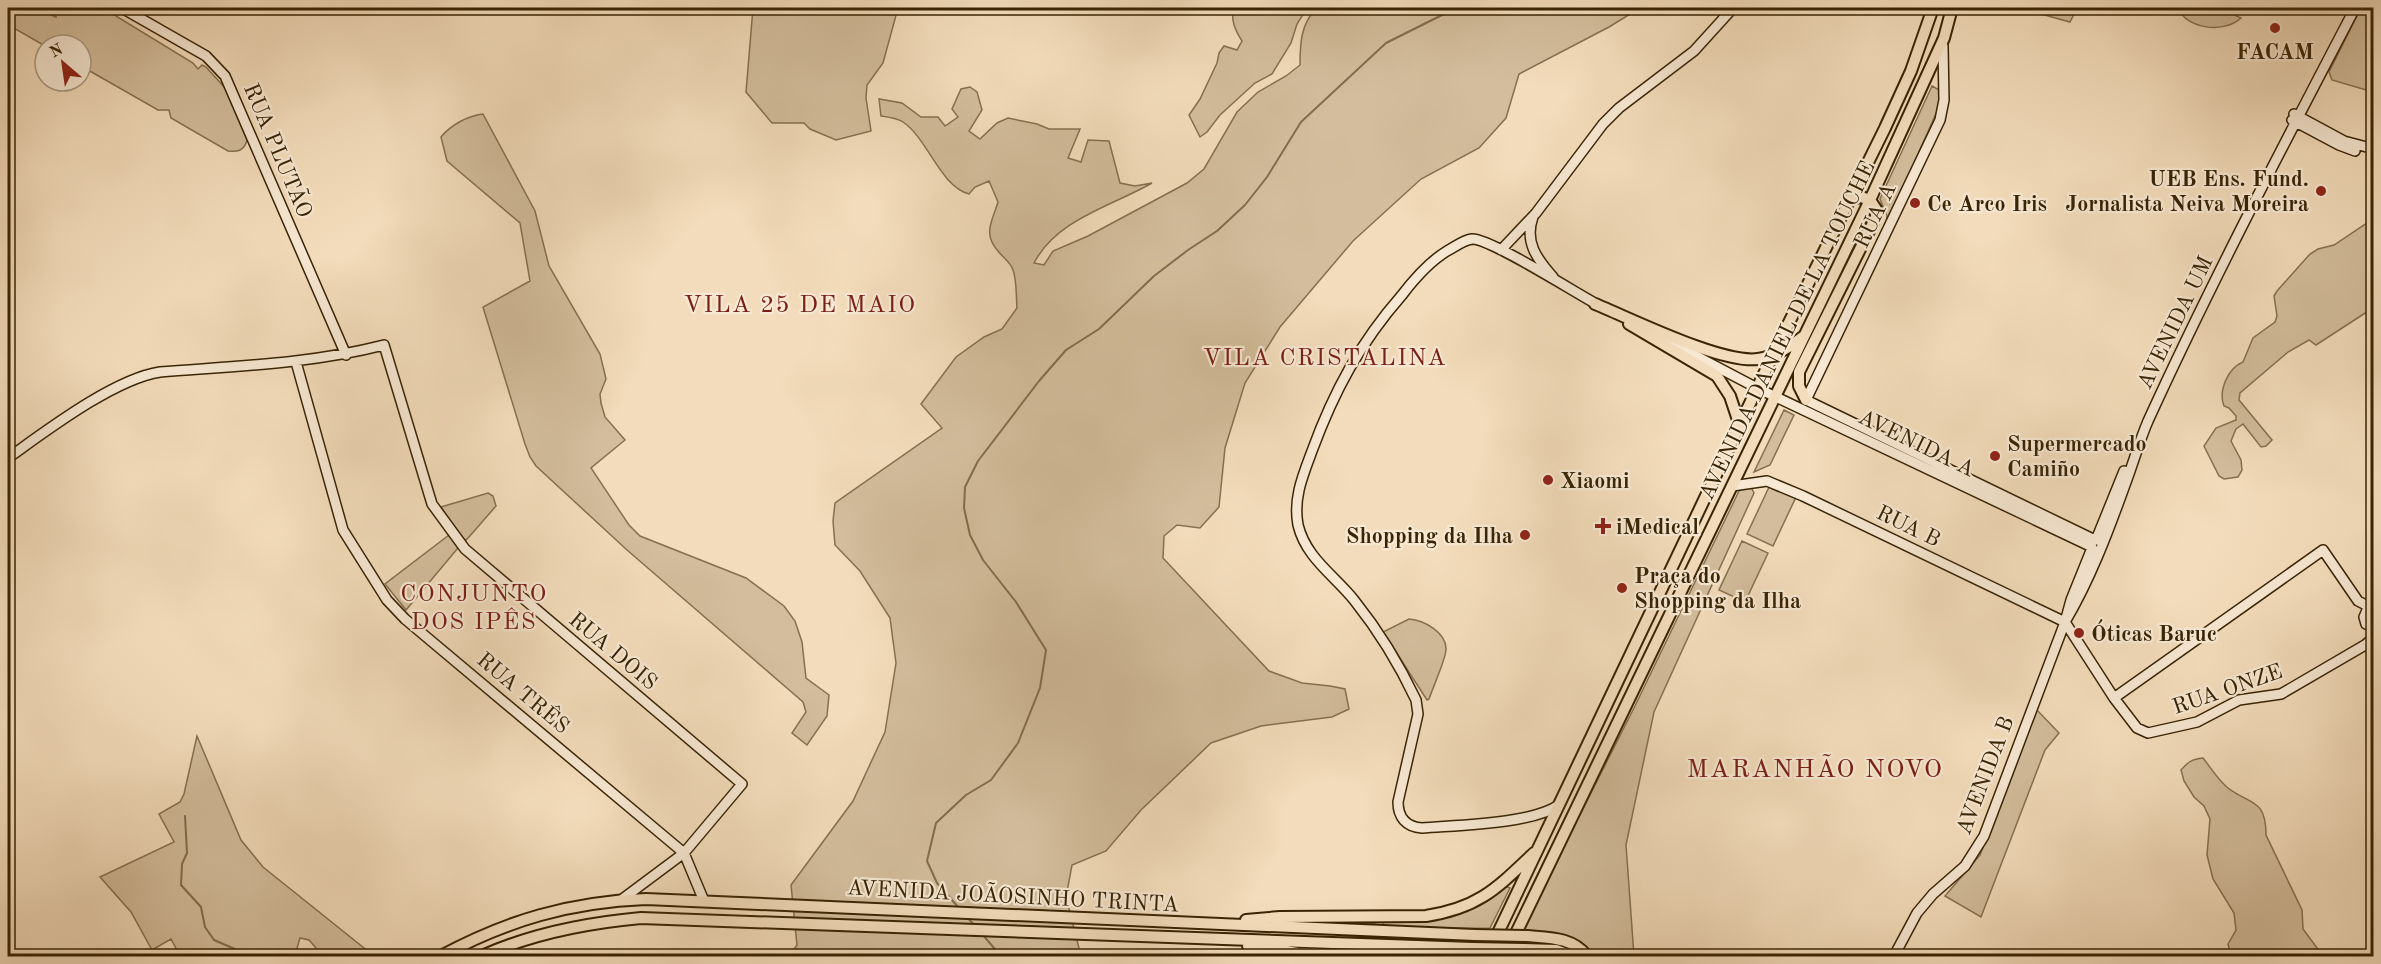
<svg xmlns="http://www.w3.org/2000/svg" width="2381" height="964" viewBox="0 0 2381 964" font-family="'Old Standard TT',serif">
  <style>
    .green { fill: #d3bd9c; stroke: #867050; stroke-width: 1.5 }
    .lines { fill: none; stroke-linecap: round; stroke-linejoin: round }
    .stream { stroke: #836d4d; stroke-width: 2 }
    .secondary-casing { stroke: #392404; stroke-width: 12 }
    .primary-casing { stroke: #392404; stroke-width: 14 }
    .secondary { stroke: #f7e8d3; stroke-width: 9 }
    .primary { stroke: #f3dcbb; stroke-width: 10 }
    .primary-bridge-casing { stroke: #392404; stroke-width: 14; stroke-linecap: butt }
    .primary-bridge { stroke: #f3dcbb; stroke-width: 10 }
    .poi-dot { fill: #8f2418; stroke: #f7e8d3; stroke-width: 2 }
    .labels { text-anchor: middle; stroke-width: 4.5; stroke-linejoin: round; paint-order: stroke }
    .poi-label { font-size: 22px; font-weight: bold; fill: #392404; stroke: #f7e8d3; text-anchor: start }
    .street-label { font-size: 22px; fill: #392404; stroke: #f7e8d3 }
    .neighbourhood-label { font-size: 24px; letter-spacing: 1.5px; fill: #7a1f14; stroke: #f7e8d3 }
    .quarter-label { font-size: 26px; letter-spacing: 1.5px; fill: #7a1f14; stroke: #f7e8d3 }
  </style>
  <rect width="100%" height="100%" fill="#f3dcbb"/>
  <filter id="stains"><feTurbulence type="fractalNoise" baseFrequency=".00333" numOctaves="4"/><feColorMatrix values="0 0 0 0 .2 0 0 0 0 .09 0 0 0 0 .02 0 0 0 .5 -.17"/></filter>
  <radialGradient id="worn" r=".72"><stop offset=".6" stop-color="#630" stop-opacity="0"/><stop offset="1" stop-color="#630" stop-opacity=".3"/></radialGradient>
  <path class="green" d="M17,8H103L193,63L198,69L202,65L206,67L226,89L247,140C244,151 238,152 228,151L171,118L169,110H158L81,66V45L45,46L12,27L9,21Z
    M753,8H898L883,63L867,85L866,98L871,131L836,140L810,129L804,123H772L746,92Z
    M1233,8H1307L1297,24L1291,43L1272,74L1255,83L1220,115L1207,132L1200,137L1189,115L1200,99L1217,63L1219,53L1224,46L1237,50L1242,41C1235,30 1231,21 1233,8Z
    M1316,8H1640L1609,27L1519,74L1506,118L1479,148L1421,179L1353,241L1280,327L1245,383L1225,448L1219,507L1200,528L1177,525L1164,536L1163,558L1269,671L1302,683L1330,686L1345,689L1349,709L1332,717L1261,726L1211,743L1141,810L1106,851L1072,865L1066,897L1081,956H789L797,945L791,885L853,801L885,732L896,663L890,618L860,571L835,545L833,521L835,503L942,428L921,404L956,357L984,337L1002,329L1017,308C1016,296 1017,281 1013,270C1010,261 1003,258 998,251C982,233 993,220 998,202L989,181L975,187L969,194C940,186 928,139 903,122C897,118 889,117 881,116L879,99L902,103L921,117H938L945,126L958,117L952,109L961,89L970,87L977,92L982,110L969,131L980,139L997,123L1008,118L1037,124L1049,129H1080L1068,158L1081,162L1088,140L1109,141L1120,183L1135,186L1152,183C1112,206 1057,219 1034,263L1044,265L1053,251L1088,236L1187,183L1204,169L1237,112L1258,92L1286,76L1300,65C1300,42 1301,25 1316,8Z
    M2019,8H2077L2070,22Z
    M2178,8H2218L2241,18C2224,34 2186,29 2178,8Z
    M2361,8H2373V92L2332,80L2329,72Z
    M1932,86L1941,91L1942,100L1886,226L1887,216L1880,199Z
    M483,114L535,211L549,266L600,354L606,379L600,394L601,403L605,417L625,440L591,468L629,525L640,536L746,578L784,606L795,621L802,642L806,678L829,695L827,716L807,745L792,733L806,712L803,702L627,550L536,466L530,457L525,444L483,307L530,281L520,223L447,161L441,137C451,125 467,116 483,114Z
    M2373,219V308L2316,345L2309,340L2288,352L2240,393L2239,400L2272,440L2266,446L2261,447L2243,424L2236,429L2231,441L2241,460L2242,470L2238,477L2224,479L2219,476L2204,446L2216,428L2236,420V416L2229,408L2224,406C2218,391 2228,368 2243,362L2253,338L2275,322L2277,316L2274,296L2277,291L2310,254L2318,249L2334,245Z
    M1784,410L1794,415L1770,465L1754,472Z
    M1770,485L1796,497L1773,546L1747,534Z
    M1751,487L1754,493L1654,712L1626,845L1634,956H1592L1579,943L1520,933L1635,706L1739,491L1744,488Z
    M488,493L493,496L496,506L469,537L466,540L462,538L441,507Z
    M449,535L458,548L406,610L385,584Z
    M1742,541L1768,553L1745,602L1719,590Z
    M1409,619C1423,620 1447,632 1446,650C1445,661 1433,687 1429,699L1427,700L1383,632Z
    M2036,709L2059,733L2045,750L1981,917L1945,896L1980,855Z
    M197,736L241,840L263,867L374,956H323L309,940L300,938L297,948L298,956H180L171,939L152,950L131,912L100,877L174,842L159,814L180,802L184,794Z
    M2203,758C2211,768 2218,780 2228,788C2250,805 2266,798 2266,835L2302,910L2303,929L2323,956H2231L2228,944L2236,930L2234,913L2213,879L2207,855L2210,819L2204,806L2194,797L2184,781L2181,770C2188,762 2192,759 2203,758Z
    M1504,886L1510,888L1490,928L1383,929V920C1441,921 1456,921 1504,886Z"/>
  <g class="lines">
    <path class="stream" d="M38,8L56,17
      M185,816L187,853L182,864L181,885L201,907L205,927L214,940L251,956
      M959,908L937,883L927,861L936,823L966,795L991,780L1018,743L1040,688L1046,650L1016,602L983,560L970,535L964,508L965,487L978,461L1039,381L1066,350L1099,329L1154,276L1188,250L1217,231L1245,205L1267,177L1301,122L1386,43L1456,8
      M967,917L975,926
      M983,935L999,954"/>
    <g class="secondary-casing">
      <path id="secondary" d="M122,8L206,56L225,76L346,355
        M8,14L10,8
        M1943,46L1944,100L1940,120L1806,400L2095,540
        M2294,114L2344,141L2374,149
        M2292,120L2339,145L2355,151
        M1533,217C1524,242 1537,259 1553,277
        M1501,250L1536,213L1603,124L1619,108L1694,51L1733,8
        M1662,338L1757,388L2092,547
        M296,362L343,530L387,600L405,619L684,853L704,901
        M8,458C46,431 114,379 160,372C235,366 310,364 384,345L432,504L465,549L742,784L684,853L621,900
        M1732,486L1767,481L1803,496L2065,622
        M2096,540L2124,471
        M2374,606L2367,610L2364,617L2366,624L2374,628
        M2065,622C2090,580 2108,532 2125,485C2133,464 2139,442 2148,421C2212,281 2284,144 2355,8
        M2065,622L2114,698L2137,728L2148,733L2197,722L2239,700L2281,694L2365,645L2374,637
        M2114,698L2323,550L2358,601L2370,607
        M1559,805C1532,824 1457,825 1422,828C1406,827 1398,817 1398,802L1418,714L1416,700C1400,666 1378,630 1354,600C1334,575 1306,558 1298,525C1293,498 1303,475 1312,451C1334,391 1360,343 1402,295C1415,278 1429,262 1447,251C1455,247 1463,240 1472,239C1490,238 1577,294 1600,306
        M1894,956L1917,913L1933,894L1965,866L1984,836L2065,622L2071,600L2092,548"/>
    </g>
    <g class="primary-casing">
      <path id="primary" d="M1595,304C1632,319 1722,364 1758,359C1775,357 1790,347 1804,336
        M1629,324L1717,376L1730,396L1740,426
        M1806,400L1799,386V372L1876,217V209L1870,200L1861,197L1848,200
        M1246,920L1280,917L1426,916C1479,908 1497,888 1534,853
        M1527,936C1550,938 1572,937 1587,956
        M1248,946L1298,953L1371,956
        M1523,949L1556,950L1572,956
        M441,956C508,920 570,902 646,899L1475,935
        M482,956C533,933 586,923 641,918L1472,948
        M1487,956L1773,355L1885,128L1911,71L1933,8
        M1505,956L1870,200L1944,38L1952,8"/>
    </g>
    <use href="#secondary" class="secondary"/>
    <use href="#primary" class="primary"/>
    <g class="primary-bridge-casing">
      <path id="primary-bridge" d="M1475,935L1527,936
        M1472,948L1523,949"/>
    </g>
    <use href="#primary-bridge" class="primary-bridge"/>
  </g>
  <g class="poi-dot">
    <circle cx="2275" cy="28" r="6"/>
    <circle cx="2321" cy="191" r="6"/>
    <circle cx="1915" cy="203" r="6"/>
    <circle cx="1995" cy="456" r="6"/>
    <circle cx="1548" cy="480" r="6"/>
    <path d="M1600 517h6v6h6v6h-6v6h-6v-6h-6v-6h6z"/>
    <circle cx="1525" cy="535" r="6"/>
    <circle cx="1622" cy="588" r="6"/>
    <circle cx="2079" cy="633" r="6"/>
  </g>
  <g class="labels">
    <g class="poi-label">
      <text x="2275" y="59" text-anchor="middle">FACAM</text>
      <text x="2309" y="186" text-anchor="end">UEB Ens. Fund.<tspan x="2309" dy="25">Jornalista Neiva Moreira</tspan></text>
      <text x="1927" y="211">Ce Arco Iris</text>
      <text x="2007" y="451">Supermercado<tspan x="2007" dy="25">Camiño</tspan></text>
      <text x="1560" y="488">Xiaomi</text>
      <text x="1616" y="534">iMedical</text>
      <text x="1513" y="543" text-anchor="end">Shopping da Ilha</text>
      <text x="1634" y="583">Praça do<tspan x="1634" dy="25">Shopping da Ilha</tspan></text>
      <text x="2091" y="641">Óticas Baruc</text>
    </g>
    <g class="street-label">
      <text transform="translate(279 150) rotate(67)" y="8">RUA PLUTÃO</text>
      <text transform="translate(1874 215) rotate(-64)" y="8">RUA A</text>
      <text transform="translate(2174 322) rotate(-64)" y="8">AVENIDA UM</text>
      <text transform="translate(1786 330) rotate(-64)" y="8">AVENIDA DANIEL DE LA TOUCHE</text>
      <text transform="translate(1917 442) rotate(26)" y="8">AVENIDA A</text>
      <text transform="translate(1909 525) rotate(26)" y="8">RUA B</text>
      <text transform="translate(614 650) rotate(40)" y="8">RUA DOIS</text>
      <text transform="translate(2227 688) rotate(-19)" y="8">RUA ONZE</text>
      <text transform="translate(524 692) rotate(40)" y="8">RUA TRÊS</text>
      <text transform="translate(1984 775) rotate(-69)" y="8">AVENIDA B</text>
      <text transform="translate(1013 895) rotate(3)" y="8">AVENIDA JOÃOSINHO TRINTA</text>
    </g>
    <g class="neighbourhood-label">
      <text x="800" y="312">VILA 25 DE MAIO</text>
      <text x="1325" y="365">VILA CRISTALINA</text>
      <text x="474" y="601">CONJUNTO<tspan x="474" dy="28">DOS IPÊS</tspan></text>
    </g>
    <g class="quarter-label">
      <text x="1815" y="777">MARANHÃO NOVO</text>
    </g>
  </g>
  <rect width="2381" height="964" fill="none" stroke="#f3dcbb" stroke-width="30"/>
  <rect x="9" y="9" width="2363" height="946" fill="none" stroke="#392404" stroke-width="3"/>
  <rect x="15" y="15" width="2351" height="934" fill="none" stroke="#392404" stroke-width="1.5"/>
  <g transform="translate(63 63) rotate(331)"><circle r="28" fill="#f7e8d3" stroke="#ab9a80" stroke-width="1.5"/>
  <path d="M0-4.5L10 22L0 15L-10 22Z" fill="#8f2418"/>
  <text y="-9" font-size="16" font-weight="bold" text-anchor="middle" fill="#392404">N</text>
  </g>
  <rect width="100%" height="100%" filter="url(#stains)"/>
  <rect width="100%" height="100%" fill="url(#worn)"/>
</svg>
